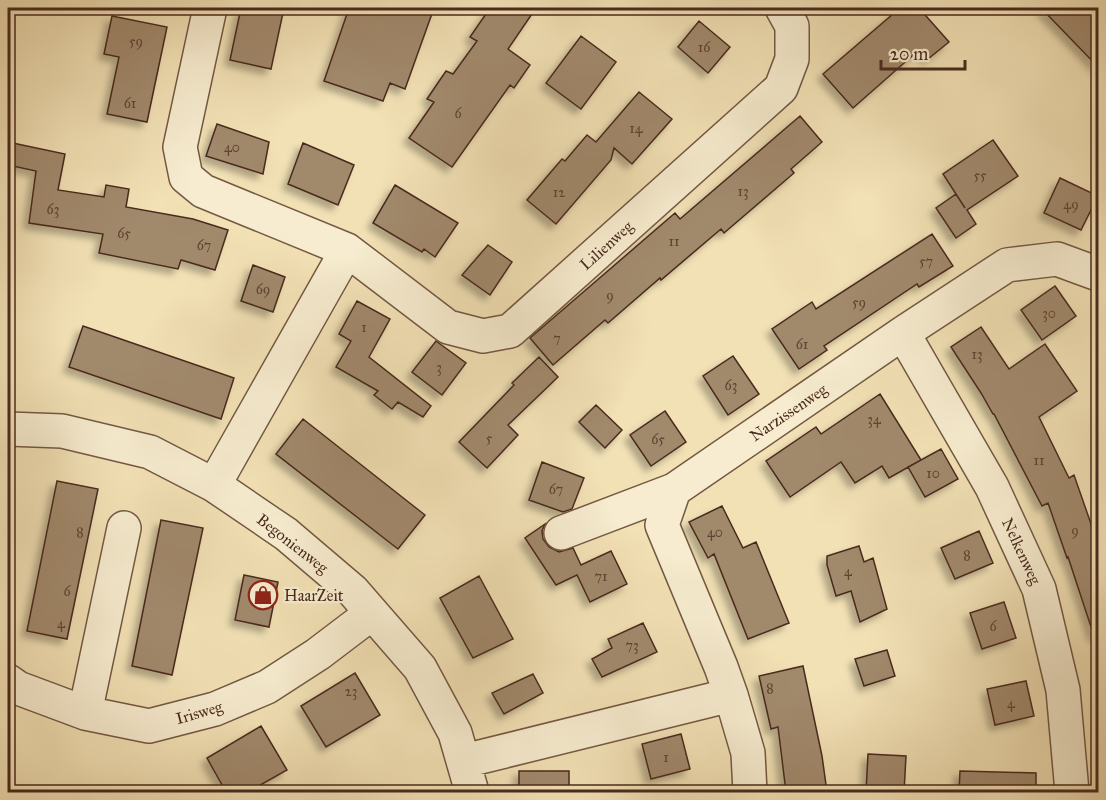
<svg xmlns="http://www.w3.org/2000/svg" width="1106" height="800" viewBox="0 0 1106 800" font-family="'IM FELL Great Primer',serif">
  <style>
    .building { fill: #a1896c; stroke: #492a1d; stroke-width: 1.5; filter: url(#shadow) }
    .lines { fill: none; stroke-linecap: round; stroke-linejoin: round }
    .minor-casing { stroke: #735843; stroke-width: 36 }
    .minor { stroke: #f7eccf; stroke-width: 33 }
    .labels { text-anchor: middle; stroke-width: 4.5; stroke-linejoin: round; paint-order: stroke }
    .number-label { font-size: 14px; fill: #5f4231 }
    .street-label { font-size: 16px; fill: #492a1d; stroke: #f7eccf }
    .poi-label { font-size: 16px; fill: #492a1d; stroke: #f7eccf; text-anchor: start }
  </style>
  <defs>
    <filter id="shadow"><feDropShadow dx="-5.5" dy="5.5" stdDeviation="3" flood-color="#0004"/></filter>
  </defs>
  <rect width="100%" height="100%" fill="#f2e1b5"/>
  <filter id="stains"><feTurbulence type="fractalNoise" baseFrequency=".00333" numOctaves="4"/><feColorMatrix values="0 0 0 0 .2 0 0 0 0 .09 0 0 0 0 .02 0 0 0 .5 -.17"/></filter>
  <radialGradient id="worn" r=".72"><stop offset=".6" stop-color="#630" stop-opacity="0"/><stop offset="1" stop-color="#630" stop-opacity=".3"/></radialGradient>
  <path class="building" d="M241,8H284L271,69L230,60Z
    M349,8H434L405,89L390,83L383,101L324,81Z
    M490,8H536L508,49L530,65L514,88L510,85L452,167L409,138L434,102L427,99L446,71L453,74L477,41L470,37Z
    M900,8H919L949,42L928,59L920,49L853,108L823,74Z
    M1041,8H1098V67Z
    M112,16L167,27L147,122L107,114L119,57L104,54Z
    M699,21L730,47L708,73L678,47Z
    M581,36L616,62L581,109L546,83Z
    M639,92L672,119L632,164L614,148L611,160L556,224L527,200L562,159L565,161L587,135L596,142Z
    M800,116L822,142L791,169L794,173L724,233L721,229L661,280L660,278L608,323L605,320L553,365L530,338L675,213L680,219Z
    M217,124L269,142L263,174L206,156Z
    M993,140L1018,176L967,210L976,224L956,238L936,208L956,194L965,208L943,174Z
    M8,142L65,154L58,190L104,197L106,185L129,189L126,207L193,219L228,230L215,270L181,260L178,269L99,253L103,234L29,223L36,171L8,165Z
    M303,143L354,165L338,205L288,184Z
    M1060,178L1098,196L1081,230L1044,213Z
    M395,185L458,223L435,257L424,249L422,252L373,223Z
    M932,234L953,266L919,287L917,284L824,346L827,350L799,369L772,329L812,302L816,309Z
    M488,245L512,262L490,295L462,275Z
    M253,265L285,277L273,312L241,301Z
    M1055,286L1076,316L1042,340L1021,310Z
    M357,301L390,319L369,357L431,406L423,417L398,402L392,409L374,395L378,391L336,367L351,341L339,334Z
    M83,326L234,378L221,419L69,367Z
    M981,327L1009,369L1045,344L1077,391L1039,417L1069,478L1074,475L1098,544V636H1094L1068,557L1067,558L1048,503L1042,506L994,414H993L981,393L951,347Z
    M436,341L466,363L442,395L412,372Z
    M733,356L759,394L728,415L703,376Z
    M539,357L558,377L508,425L518,435L487,468L459,442L514,385L512,383Z
    M880,394L921,460L889,478L882,466L855,483L841,462L790,497L766,461L816,427L821,434Z
    M596,405L622,430L605,448L579,422Z
    M665,411L686,442L651,466L630,435Z
    M303,419L425,515L398,549L276,454Z
    M941,449L958,479L925,497L908,467Z
    M542,462L584,478L572,509L563,512L529,500Z
    M57,481L98,489L67,639L27,631Z
    M722,506L743,548L756,542L789,623L748,639L714,554L708,558L689,522Z
    M161,520L203,528L172,675L132,666Z
    M545,524L542,531L543,539L549,547L559,552L573,548L581,565L611,551L627,584L590,602L577,575L556,585L525,538Z
    M979,531L993,563L955,579L941,548Z
    M859,546L864,562L873,558L887,609L860,622L851,591L836,596L827,565V556Z
    M244,575L278,582L269,627L235,620Z
    M479,576L513,639L473,658L440,598Z
    M1004,602L1016,638L982,649L970,613Z
    M643,623L657,652L602,677L592,659L612,648L608,639Z
    M887,650L895,676L864,686L855,659Z
    M803,666L822,756L827,792H786L778,727L771,729L759,676Z
    M355,673L380,715L326,747L301,706Z
    M533,674L543,693L504,714L492,693Z
    M1026,681L1034,716L995,725L987,689Z
    M261,726L287,770L248,792H226L207,758Z
    M681,734L690,769L651,779L642,744Z
    M868,754L906,756L904,792H866Z
    M519,771H569V792H519Z
    M960,771L1036,773V792H959Z"/>
  <g class="lines">
    <g class="minor-casing">
      <path id="minor" d="M210,8L180,147L186,177L203,191L347,250L448,327L483,336L510,331L781,88L792,59V26L782,8
        M903,333L992,487L1039,589L1063,690L1072,792
        M8,429L62,431L150,452L214,485L286,534L353,591L420,668L455,733L472,792
        M214,485L347,250
        M561,533L674,490
        M8,681L18,688L85,713L149,726L215,709L267,687L318,654L372,613
        M85,713L124,528
        M464,761L731,695
        M750,792L748,753L731,695L721,667L662,525L674,490L903,333L1007,265L1057,259L1098,274"/>
    </g>
    <use href="#minor" class="minor"/>
  </g>
  <defs>
    <g id="shop-ring" transform="scale(1.5)"><circle r="9.5" fill="#f7eccf" stroke="#8f2418" stroke-width="1.5"/><path d="M-5-2.5h2.3a2.7 3.5 0 0 1 5.4 0H5L5.5 6h-11ZM-1.5-2.5h3a1.5 2.3 0 0 0-3 0Z" fill="#8f2418"/></g>
  </defs>
  <g fill-rule="evenodd">
    <use href="#shop-ring" x="263" y="595"/>
  </g>
  <g class="labels">
    <g class="number-label">
      <text x="136" y="46">59</text>
      <text x="704" y="52">16</text>
      <text x="130" y="108">61</text>
      <text x="458" y="118">6</text>
      <text x="636" y="133">14</text>
      <text x="232" y="152">40</text>
      <text x="980" y="180">55</text>
      <text x="743" y="196">13</text>
      <text x="559" y="197">12</text>
      <text x="1071" y="209">49</text>
      <text x="53" y="214">63</text>
      <text x="124" y="238">65</text>
      <text x="674" y="246">11</text>
      <text x="204" y="250">67</text>
      <text x="926" y="266">57</text>
      <text x="263" y="294">69</text>
      <text x="610" y="300">9</text>
      <text x="859" y="307">59</text>
      <text x="1049" y="318">30</text>
      <text x="364" y="332">1</text>
      <text x="557" y="343">7</text>
      <text x="802" y="349">61</text>
      <text x="977" y="359">13</text>
      <text x="439" y="372">3</text>
      <text x="731" y="390">63</text>
      <text x="874" y="424">34</text>
      <text x="489" y="443">5</text>
      <text x="658" y="444">65</text>
      <text x="1039" y="465">11</text>
      <text x="933" y="478">10</text>
      <text x="556" y="494">67</text>
      <text x="1075" y="535">9</text>
      <text x="80" y="537">8</text>
      <text x="715" y="537">40</text>
      <text x="967" y="560">8</text>
      <text x="848" y="576">4</text>
      <text x="601" y="581">71</text>
      <text x="67" y="596">6</text>
      <text x="61" y="628">4</text>
      <text x="993" y="631">6</text>
      <text x="632" y="650">73</text>
      <text x="770" y="693">8</text>
      <text x="351" y="696">23</text>
      <text x="1011" y="708">4</text>
      <text x="666" y="762">1</text>
    </g>
    <g class="street-label">
      <text transform="translate(606 245) rotate(-42)" y="6">Lilienweg</text>
      <text transform="translate(788 412) rotate(-34)" y="6">Narzissenweg</text>
      <text transform="translate(293 543) rotate(38)" y="6">Begonienweg</text>
      <text transform="translate(1022 551) rotate(65)" y="6">Nelkenweg</text>
      <text transform="translate(199 712) rotate(-16)" y="6">Irisweg</text>
    </g>
    <g class="poi-label">
      <text x="284" y="601">HaarZeit</text>
    </g>
  </g>
  <rect width="1106" height="800" fill="none" stroke="#f2e1b5" stroke-width="30"/>
  <rect x="9" y="9" width="1088" height="782" fill="none" stroke="#492a1d" stroke-width="3"/>
  <rect x="15" y="15" width="1076" height="770" fill="none" stroke="#492a1d" stroke-width="1.5"/>
  <path d="M881 60v9h84v-9" fill="none" stroke="#492a1d" stroke-width="3"/>
  <text x="890" y="60" font-size="18" fill="#492a1d" stroke="#f7eccf" stroke-width="4.5" paint-order="stroke">20 m</text>
  <rect width="100%" height="100%" filter="url(#stains)"/>
  <rect width="100%" height="100%" fill="url(#worn)"/>
</svg>
